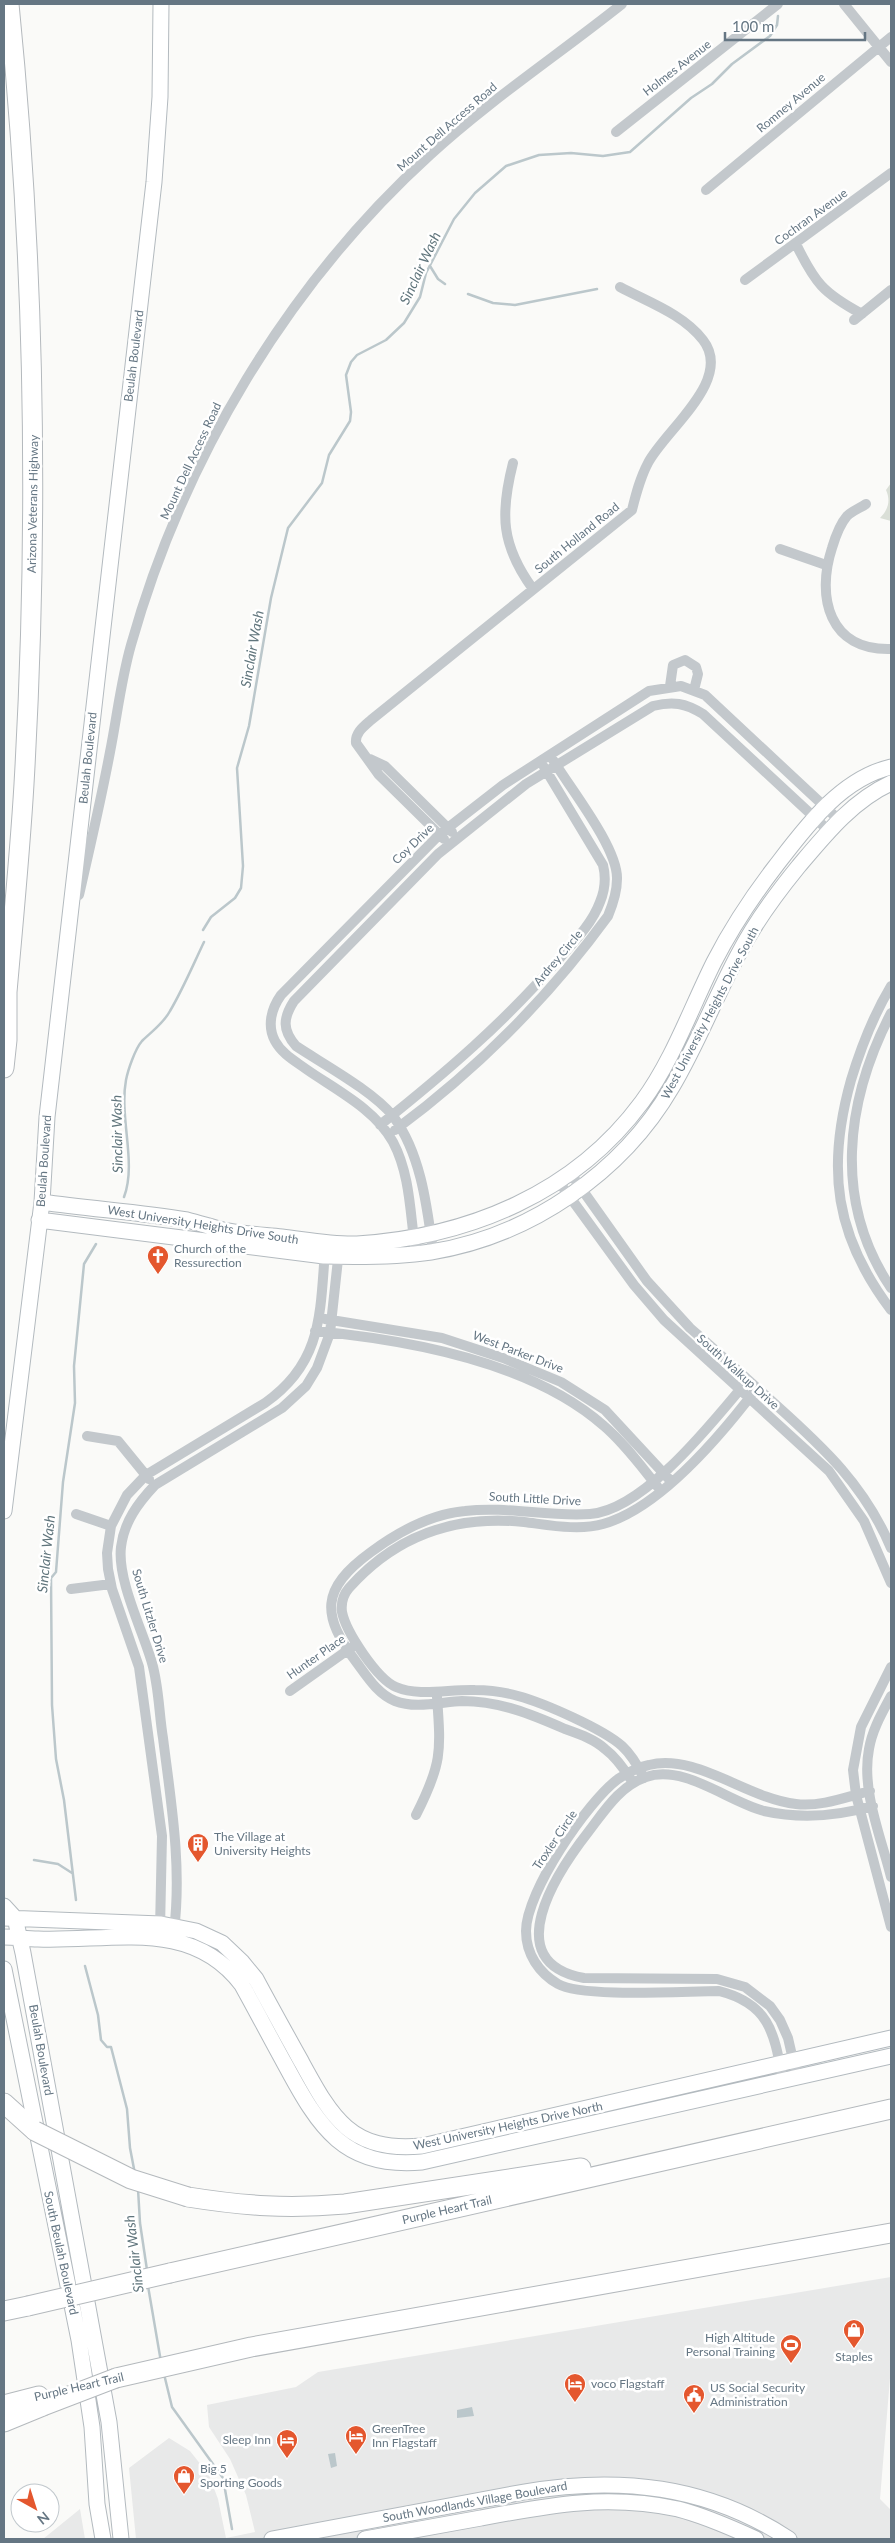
<svg xmlns="http://www.w3.org/2000/svg" width="895" height="2543" viewBox="0 0 895 2543" font-family="Lato,sans-serif">
  <style>
    .built { fill: #e8e9e9 }
    .green { fill: #dadfd7 }
    .water { fill: #bbc7cb }
    .lines { fill: none; stroke-linecap: round; stroke-linejoin: round }
    .stream { stroke: #bbc7cb; stroke-width: 2.5 }
    .secondary-casing { stroke: #b3babf; stroke-width: 17 }
    .highway-casing { stroke: #b4b9bd; stroke-width: 21 }
    .street { stroke: #c3c8cc; stroke-width: 10 }
    .secondary { stroke: #fff; stroke-width: 15 }
    .highway { stroke: #fff; stroke-width: 19 }
    .highway-bridge-casing { stroke: #b4b9bd; stroke-width: 21; stroke-linecap: butt }
    .highway-bridge { stroke: #fff; stroke-width: 19 }
    .labels { text-anchor: middle; stroke-width: 5; stroke-linejoin: round; paint-order: stroke }
    .street-label { font-size: 12px; fill: #657683; stroke: #fff }
    .poi-label { font-size: 12px; fill: #657683; stroke: #fff; text-anchor: start }
    .water-label { font-size: 14px; font-style: italic; fill: #60757c; stroke: #fff }
  </style>
  <rect width="100%" height="100%" fill="#fafaf8"/>
  <path class="built" d="M891,2277V2366L880,2499L891,2510V2539H136L129,2468L169,2438L190,2451L209,2475L218,2499L226,2538L255,2532L246,2495L230,2459L209,2427L207,2405L296,2387L318,2372Z
    M80,2509L85,2539H43Z"/>
  <path class="green" d="M891,483V521L880,518C888,510 891,501 886,490Z"/>
  <path class="water" d="M472,2407L474,2416L457,2418V2410Z
    M335,2453L337,2466L331,2468L328,2454Z"/>
  <g class="lines">
    <path class="stream" d="M430,266L438,279L445,284
      M468,294L493,303L515,305L597,289
      M203,930L211,917L235,898L241,888L243,866L237,768L249,726L271,598L288,528L322,483L329,455L350,421L351,412L346,375L351,362L357,355L386,340L404,323L420,297L426,273L454,219L475,193L506,166L539,155L571,153L603,156L630,152L691,98L712,84L732,64L770,36L777,25L778,16
      M124,1197C137,1163 119,1118 126,1080C128,1070 135,1049 142,1041C152,1031 163,1024 170,1011C183,989 193,965 204,942
      M34,1860L58,1864L72,1873
      M76,1900L64,1800L56,1759L52,1705L51,1578L56,1572L63,1482L75,1403L74,1366L84,1264L96,1244
      M85,1966L98,2015L101,2040L107,2047H111L127,2109L130,2148L135,2174
      M138,2189L140,2223L147,2270
      M148,2286L161,2362
      M164,2374L172,2407L223,2478L232,2529"/>
    <g class="secondary-casing">
      <path id="secondary" d="M42,1202C90,1209 139,1212 187,1220C199,1223 211,1227 223,1230C242,1234 263,1235 282,1237C307,1240 333,1245 357,1244C469,1237 575,1193 642,1102C673,1060 691,1008 714,962C731,929 752,897 775,867C805,828 840,779 891,767
        M39,1220L324,1256C360,1257 396,1257 431,1252C530,1236 622,1173 672,1087C697,1045 715,998 738,955C754,924 776,894 798,867C825,835 852,801 891,783
        M4,1511L42,1202L47,1117L154,182L160,97L161,4
        M4,1906L15,1918L23,1953L109,2422L121,2539
        M4,1918L161,1924L196,1931L222,1943L242,1962L256,1979C271,2007 286,2034 301,2061C331,2116 350,2153 422,2146L891,2038
        M4,1937C15,1937 27,1939 38,1939C111,1942 191,1917 242,1985C257,2012 271,2039 286,2066C319,2127 344,2169 422,2162L891,2056
        M4,1969L79,2340L92,2427L97,2504L103,2539
        M272,2539L524,2492C619,2476 707,2485 789,2539
        M365,2539C404,2532 443,2525 481,2518C550,2505 607,2494 678,2509C705,2516 730,2527 756,2539"/>
    </g>
    <g class="highway-casing">
      <path id="highway" d="M4,1004L7,992C13,923 20,853 24,784C39,524 35,263 9,4
        M4,1068L7,1040V992
        M4,2103L35,2131
        M188,2197C244,2206 288,2209 345,2204L581,2168
        M170,2273L891,2109
        M4,2311L28,2306
        M116,2378L251,2347L891,2233
        M4,2405L39,2396
        M4,2422L43,2406"/>
    </g>
    <path class="street" d="M844,4L891,62
      M616,132L778,4
      M706,190L891,37
      M796,244C815,283 823,293 862,314
      M745,280L891,173
      M854,320L891,290
      M513,463C500,514 501,545 533,589
      M866,504C860,508 852,511 847,516C840,524 835,538 832,548C816,597 829,651 891,649
      M780,549L826,565
      M670,686L673,665L685,660L696,667L698,674L694,690
      M370,759L385,766L452,832
      M444,839L379,775L356,743C355,733 363,727 371,720L632,510C636,494 640,478 648,463C665,430 734,380 703,340C683,314 648,302 620,287
      M79,895C90,847 101,800 110,752C117,717 121,680 131,645C183,460 287,285 430,155C490,100 558,55 622,4
      M891,986C873,1016 861,1047 851,1080C826,1169 835,1236 891,1310
      M891,1013C845,1102 833,1202 891,1288
      M380,1125C444,1074 505,1022 558,960C573,943 592,924 600,902C605,890 606,877 603,865L544,767
      M395,1130C476,1070 549,997 608,916C613,904 617,892 617,879C618,848 570,788 553,760
      M571,1174L647,1281L690,1328C719,1353 747,1379 775,1404C824,1448 865,1486 891,1548
      M559,1182L634,1285L664,1320L829,1471L864,1521L891,1583
      M433,1251C427,1206 421,1154 393,1116C373,1091 323,1064 296,1046C282,1030 283,1018 294,1001L438,854L526,784L653,706C673,701 685,703 703,714L829,831
      M416,1254C410,1217 411,1176 393,1142C375,1109 336,1090 306,1069C295,1061 282,1054 275,1041C267,1026 271,1009 281,995L440,834L503,785L649,691L681,686L705,695L839,820
      M325,1319L442,1338L503,1358L561,1382L605,1410L668,1478
      M315,1331C409,1340 532,1362 604,1426C624,1443 640,1465 657,1486
      M87,1436L118,1441L149,1479
      M76,1514L111,1526
      M71,1589L111,1584
      M891,1667L861,1727L853,1770L856,1795L891,1927
      M290,1691L352,1647
      M891,1696C882,1713 872,1730 869,1749C861,1790 881,1837 891,1877
      M644,1778C638,1766 632,1755 622,1746C603,1729 544,1703 518,1696C504,1692 489,1690 475,1690C449,1689 419,1697 396,1687C377,1679 346,1632 342,1612C341,1604 343,1595 349,1588C396,1535 456,1515 524,1522C549,1525 579,1531 603,1524C661,1508 722,1434 757,1388
      M633,1783C625,1770 617,1758 605,1749C594,1739 579,1734 565,1729C531,1714 499,1701 462,1701C441,1702 415,1709 395,1701C378,1694 368,1678 357,1663C321,1615 320,1589 371,1552C398,1532 431,1514 465,1511C507,1506 548,1517 590,1514C645,1510 714,1420 748,1380
      M416,1815C442,1764 441,1752 437,1697
      M160,1929L162,1836L139,1667L112,1589L108,1569L107,1553L111,1526L127,1495L146,1475L265,1403C322,1363 320,1315 325,1251
      M174,1931C182,1866 171,1802 163,1738C159,1714 159,1687 152,1663C143,1631 117,1580 121,1547C124,1522 138,1503 155,1485L282,1408L306,1386L317,1368L330,1333L339,1250
      M797,2077L788,2038L780,2020L770,2006L745,1987L717,1979L584,1978C497,1962 557,1872 589,1831C605,1810 620,1786 646,1777C684,1764 727,1801 764,1811C800,1819 838,1816 873,1806
      M783,2080C774,2033 770,2004 719,1991C685,1991 582,1998 558,1984C539,1973 526,1954 526,1931C526,1892 587,1802 618,1779C627,1773 639,1767 649,1765C696,1753 748,1799 796,1804C821,1807 846,1797 870,1791"/>
    <use href="#secondary" class="secondary"/>
    <use href="#highway" class="highway"/>
    <g class="highway-bridge-casing">
      <path id="highway-bridge" d="M35,2131L131,2179L188,2197
        M28,2306L170,2273
        M43,2406L116,2378"/>
    </g>
    <use href="#highway-bridge" class="highway-bridge"/>
  </g>
  <defs>
    <g id="church-pin" transform="scale(1.125)"><path d="M0 17L-7.5 6A9.5 9.5 0 1 1 7.5 6Z" fill="#e4572e" stroke="#fff"/><path d="M-1.2-6h2.4v3.5h3.3v2.4h-3.3V6h-2.4V-.1h-3.3v-2.4h3.3Z" fill="#fff"/></g>
    <g id="building-pin" transform="scale(1.125)"><path d="M0 17L-7.5 6A9.5 9.5 0 1 1 7.5 6Z" fill="#e4572e" stroke="#fff"/><path d="M-4-6H4V6H1V3H-1V6H-4ZM-2.5-4.3h1.7v1.8h-1.7ZM.8-4.3h1.7v1.8H.8ZM-2.5-1h1.7V.8h-1.7ZM.8-1h1.7V.8H.8Z" fill="#fff"/></g>
    <g id="shop-pin" transform="scale(1.125)"><path d="M0 17L-7.5 6A9.5 9.5 0 1 1 7.5 6Z" fill="#e4572e" stroke="#fff"/><path d="M-5-2.5h2.3a2.7 3.5 0 0 1 5.4 0H5L5.5 6h-11ZM-1.5-2.5h3a1.5 2.3 0 0 0-3 0Z" fill="#fff"/></g>
    <g id="stadium-pin" transform="scale(1.125)"><path d="M0 17L-7.5 6A9.5 9.5 0 1 1 7.5 6Z" fill="#e4572e" stroke="#fff"/><path d="M0-5a6.5 5 0 1 0 0 10a6.5 5 0 1 0 0-10ZM-3.5-1.8h7v3.6h-7Z" fill="#fff"/></g>
    <g id="hotel-pin" transform="scale(1.125)"><path d="M0 17L-7.5 6A9.5 9.5 0 1 1 7.5 6Z" fill="#e4572e" stroke="#fff"/><path d="M-6-4.5h1.5V1H6V5H4.5V3h-9V5H-6ZM-4 0a1.8 1.8 0 1 1 3.6 0ZM.5 0V-2.5h3Q6-2.5 6 0Z" fill="#fff"/></g>
    <g id="civic-pin" transform="scale(1.125)"><path d="M0 17L-7.5 6A9.5 9.5 0 1 1 7.5 6Z" fill="#e4572e" stroke="#fff"/><path d="M-.6-6.5H3V-4.5H.6V-3L4-1V1h2V6H-6V1h2V-1L-.6-3ZM-1.2 2.5V6h2.4V2.5Z" fill="#fff"/></g>
  </defs>
  <g fill-rule="evenodd">
    <use href="#church-pin" x="158" y="1256"/>
    <use href="#building-pin" x="198" y="1844"/>
    <use href="#shop-pin" x="854" y="2330"/>
    <use href="#stadium-pin" x="791" y="2345"/>
    <use href="#hotel-pin" x="575" y="2384"/>
    <use href="#civic-pin" x="694" y="2395"/>
    <use href="#hotel-pin" x="356" y="2436"/>
    <use href="#hotel-pin" x="287" y="2440"/>
    <use href="#shop-pin" x="184" y="2476"/>
  </g>
  <g class="labels">
    <g class="street-label">
      <text transform="translate(677 68) rotate(-38)" y="4">Holmes Avenue</text>
      <text transform="translate(791 103) rotate(-40)" y="4">Romney Avenue</text>
      <text transform="translate(447 127) rotate(-41)" y="4">Mount Dell Access Road</text>
      <text transform="translate(811 217) rotate(-36)" y="4">Cochran Avenue</text>
      <text transform="translate(134 356) rotate(-83)" y="4">Beulah Boulevard</text>
      <text transform="translate(191 461) rotate(-65)" y="4">Mount Dell Access Road</text>
      <text transform="translate(33 504) rotate(-89)" y="4">Arizona Veterans Highway</text>
      <text transform="translate(577 538) rotate(-39)" y="4">South Holland Road</text>
      <text transform="translate(88 758) rotate(-84)" y="4">Beulah Boulevard</text>
      <text transform="translate(413 844) rotate(-44)" y="4">Coy Drive</text>
      <text transform="translate(558 958) rotate(-50)" y="4">Ardrey Circle</text>
      <text transform="translate(710 1013) rotate(-62)" y="4">West University Heights Drive South</text>
      <text transform="translate(44 1161) rotate(-86)" y="4">Beulah Boulevard</text>
      <text transform="translate(203 1225) rotate(9)" y="4">West University Heights Drive South</text>
      <text transform="translate(518 1352) rotate(21)" y="4">West Parker Drive</text>
      <text transform="translate(738 1372) rotate(42)" y="4">South Walkup Drive</text>
      <text transform="translate(535 1499) rotate(3)" y="4">South Little Drive</text>
      <text transform="translate(150 1616) rotate(73)" y="4">South Litzler Drive</text>
      <text transform="translate(316 1657) rotate(-35)" y="4">Hunter Place</text>
      <text transform="translate(555 1840) rotate(-56)" y="4">Troxler Circle</text>
      <text transform="translate(41 2050) rotate(80)" y="4">Beulah Boulevard</text>
      <text transform="translate(508 2126) rotate(-12)" y="4">West University Heights Drive North</text>
      <text transform="translate(447 2210) rotate(-13)" y="4">Purple Heart Trail</text>
      <text transform="translate(61 2253) rotate(78)" y="4">South Beulah Boulevard</text>
      <text transform="translate(79 2387) rotate(-13)" y="4">Purple Heart Trail</text>
      <text transform="translate(475 2502) rotate(-10)" y="4">South Woodlands Village Boulevard</text>
    </g>
    <g class="poi-label">
      <text x="174" y="1253">Church of the<tspan x="174" dy="14">Ressurection</tspan></text>
      <text x="214" y="1841">The Village at<tspan x="214" dy="14">University Heights</tspan></text>
      <text x="775" y="2342" text-anchor="end">High Altitude<tspan x="775" dy="14">Personal Training</tspan></text>
      <text x="854" y="2361" text-anchor="middle">Staples</text>
      <text x="591" y="2388">voco Flagstaff</text>
      <text x="710" y="2392">US Social Security<tspan x="710" dy="14">Administration</tspan></text>
      <text x="372" y="2433">GreenTree<tspan x="372" dy="14">Inn Flagstaff</tspan></text>
      <text x="271" y="2444" text-anchor="end">Sleep Inn</text>
      <text x="200" y="2473">Big 5<tspan x="200" dy="14">Sporting Goods</tspan></text>
    </g>
    <g class="water-label">
      <text transform="translate(420 268) rotate(-65)" y="5">Sinclair Wash</text>
      <text transform="translate(252 649) rotate(-80)" y="5">Sinclair Wash</text>
      <text transform="translate(117 1134) rotate(-91)" y="5">Sinclair Wash</text>
      <text transform="translate(46 1554) rotate(-84)" y="5">Sinclair Wash</text>
      <text transform="translate(134 2254) rotate(-97)" y="5">Sinclair Wash</text>
    </g>
  </g>
  <rect width="895" height="2543" fill="none" stroke="#657683" stroke-width="10"/>
  <g transform="translate(35 2508) rotate(141)"><circle r="24" fill="#ffffff" stroke="#c1c8cd"/>
  <path d="M0-4L9 19L0 12L-9 19Z" fill="#e4572e"/>
  <text y="-8" font-size="14" font-weight="bold" text-anchor="middle" fill="#657683">N</text>
  </g>
  <path d="M725 32v8h140v-8" fill="none" stroke="#657683" stroke-width="2.5"/>
  <text x="732" y="32" font-size="15" fill="#657683" stroke="#ffffff" stroke-width="4" paint-order="stroke">100 m</text>
</svg>
